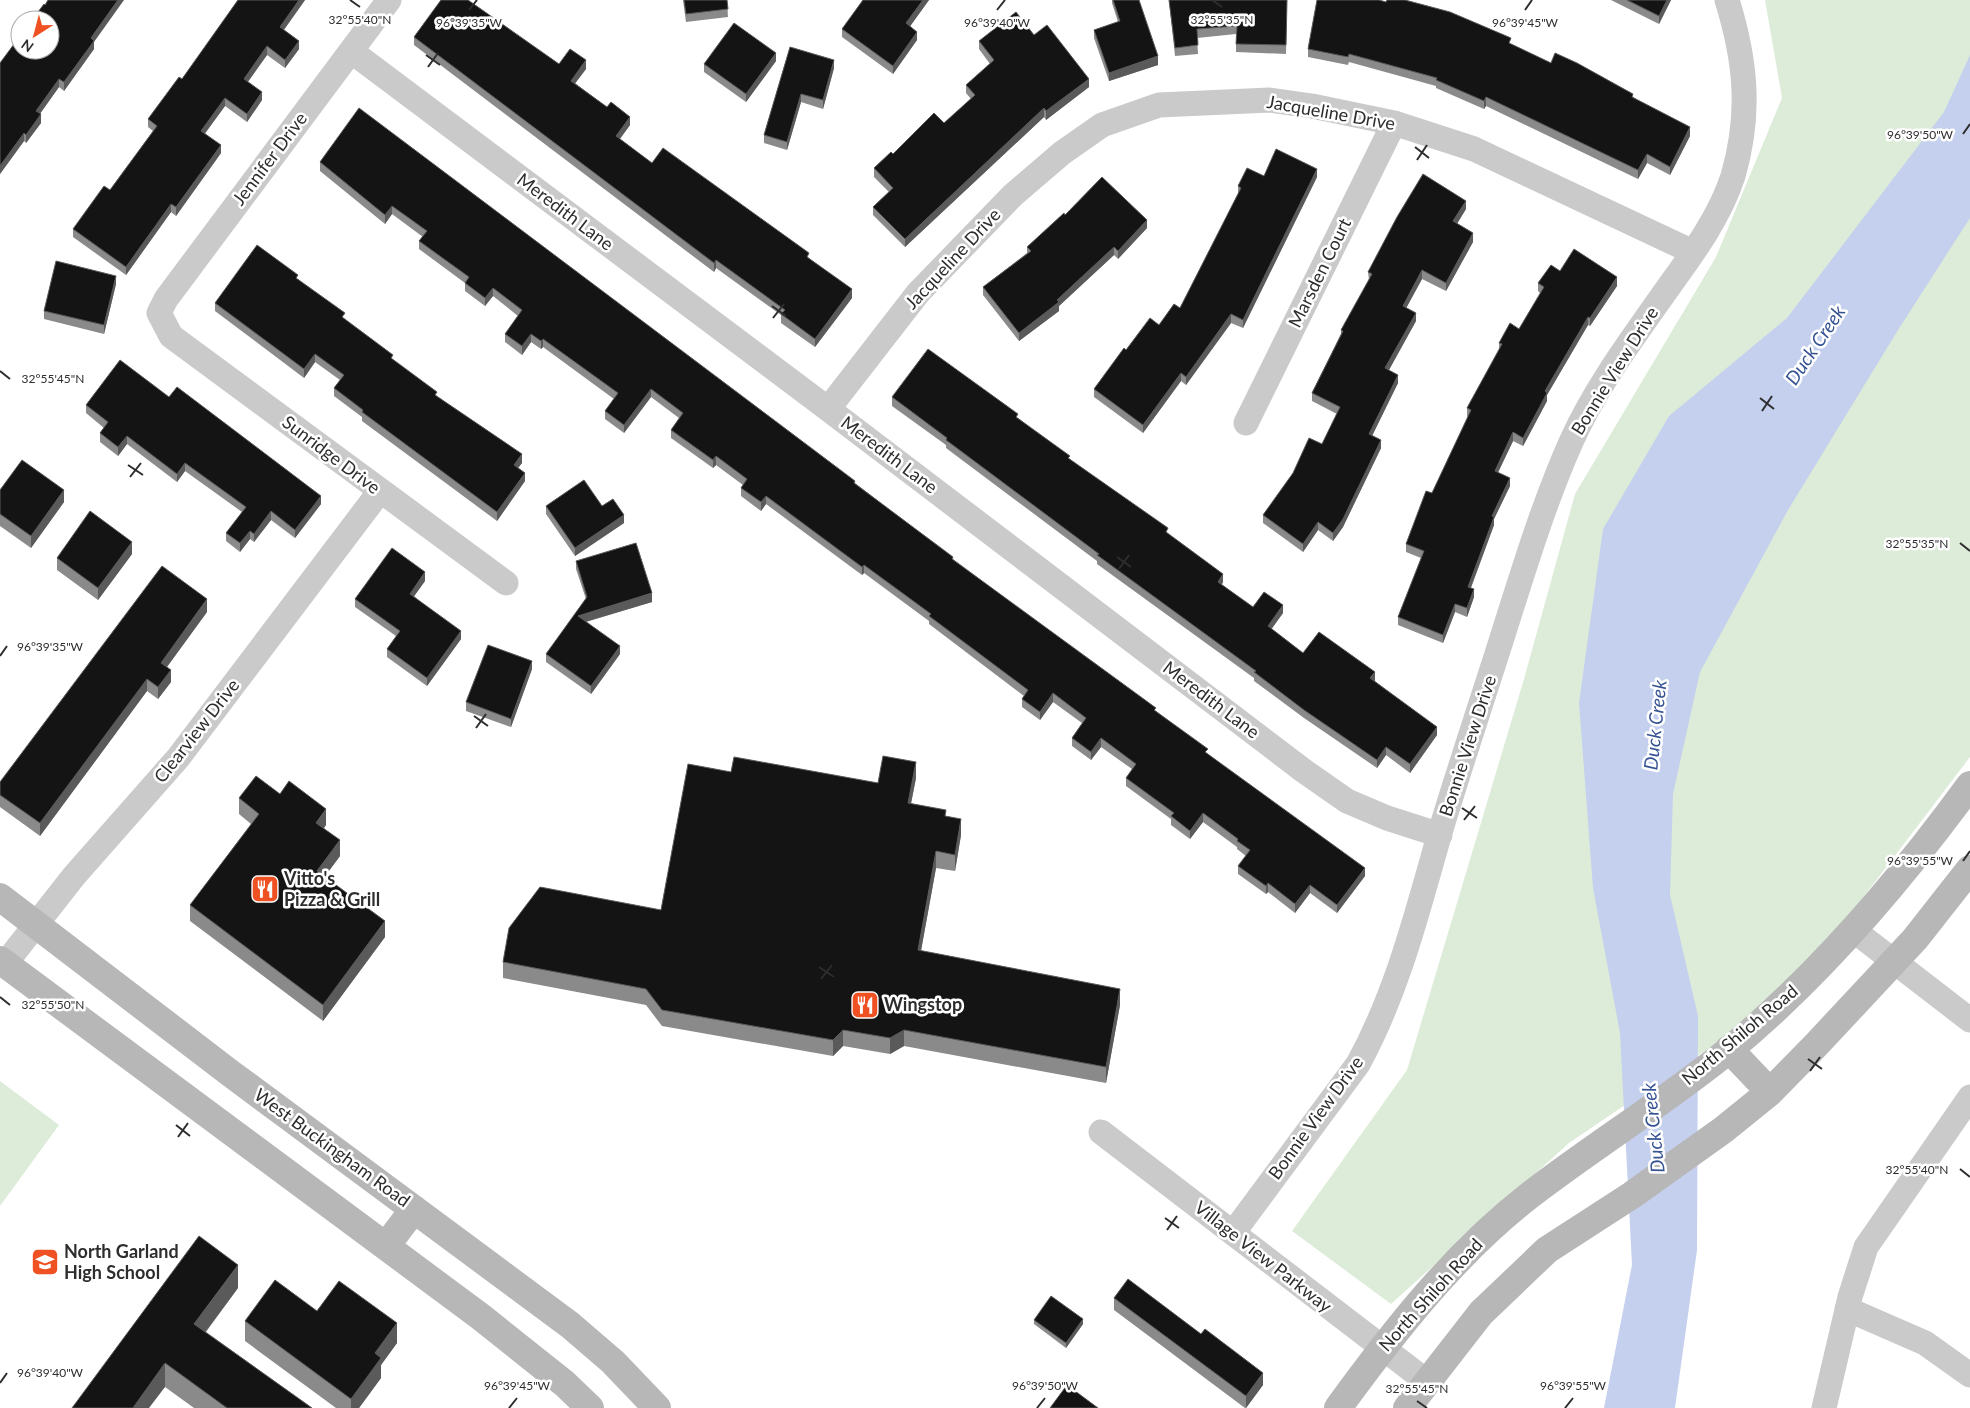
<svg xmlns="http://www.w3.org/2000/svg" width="1970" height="1408" viewBox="0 0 1970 1408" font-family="Lato,sans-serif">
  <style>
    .green { fill: #ddecd9 }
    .water { fill: #c4d0ed }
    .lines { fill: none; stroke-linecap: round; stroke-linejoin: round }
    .minor { stroke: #cacaca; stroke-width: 25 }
    .secondary { stroke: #b7b7b7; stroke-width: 28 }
    .wall { fill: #8a8a8a }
    .shaded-wall { fill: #5a5a5a }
    .building { fill: #141414; stroke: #5a5a5a }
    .ticks { fill: none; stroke: #2d2d2d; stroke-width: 2 }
    .labels { text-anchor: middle; stroke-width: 5; stroke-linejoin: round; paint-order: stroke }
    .street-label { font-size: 18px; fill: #2d2d2d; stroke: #fff }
    .poi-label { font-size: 18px; font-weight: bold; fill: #2d2d2d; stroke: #fff; text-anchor: start }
    .water-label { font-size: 19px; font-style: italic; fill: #365393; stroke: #fff }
    .ticks-label { font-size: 12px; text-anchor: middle; fill: #2d2d2d; stroke: #fff; stroke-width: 5; stroke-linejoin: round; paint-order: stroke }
  </style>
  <rect width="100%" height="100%" fill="#fff"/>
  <path class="green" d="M1765,0H1970V757L1843,924L1743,1025L1569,1143L1391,1304L1292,1231L1407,1070L1524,679L1575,494L1716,257L1782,98Z
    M0,1081L59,1125L0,1206Z"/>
  <path class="water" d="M1970,55V218L1898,330L1788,510L1700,672L1673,794L1670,895L1698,1016L1697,1250L1675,1408H1604L1632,1265L1620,1033L1593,888L1579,703L1603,529L1669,416L1787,318L1944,112Z"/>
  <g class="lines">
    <path class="minor" d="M389,0L166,299L159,313L171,336L506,583
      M351,51L828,409L1304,771L1347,801L1387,818L1440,835
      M828,409L918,293L1013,195L1062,153L1102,125L1159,105L1270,100L1312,106L1394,123L1474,149L1693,252
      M1246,423L1394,123
      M1852,929L1970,1020
      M5,964L74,876L178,758L380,491
      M1101,1132L1426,1381
      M1233,1233L1358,1064C1397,993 1417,913 1439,836C1459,769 1481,704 1502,638C1523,572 1543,505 1571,442C1596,386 1635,335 1670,285C1694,252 1720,216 1733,176C1751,114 1746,61 1727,0
      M1847,1309L1925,1343L1970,1375
      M1824,1408L1850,1297L1866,1247L1970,1097"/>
    <path class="secondary" d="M0,897L230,1073L570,1325L613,1362L657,1408
      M0,960L481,1317L565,1384L590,1408
      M1729,1049L1770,1092
      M386,1246L414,1209
      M1338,1408C1394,1331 1454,1254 1530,1195C1595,1145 1665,1102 1729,1050C1821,974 1900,881 1970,785
      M1407,1408L1481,1313L1547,1250L1632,1195L1723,1130L1770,1092L1816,1045L1915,939L1970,869"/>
  </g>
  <path class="wall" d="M238,0H305L284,30L299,49L285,68L267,55L248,82L262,100L247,122L225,106L205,133L221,153L176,216L171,212L126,275L73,237V229L110,190L153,131L148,127V119L182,79Z
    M683,0H727L728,17L686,22Z
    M863,0H929L910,26L917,40L893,74L842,37V29Z
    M1112,0H1139L1158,65L1109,81L1094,38V30L1118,22L1112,3Z
    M1169,0H1287L1286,54L1236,52V34L1197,38L1198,54L1175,56Z
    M1611,0H1671L1659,24Z
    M1034,35L1089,87L1046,120L1044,117L905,247L873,215V207L889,192L874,177V168L893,154L944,123L971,99L966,93V85L990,64L979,49V41Z
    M414,37L586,69L575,83L630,125L620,139L652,163L809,258L852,298L815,347L781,323V315L716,268L714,272L414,45Z
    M94,42V49L64,91L59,87L40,114L41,123L26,143L24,141L0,174V63Z
    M1511,44L1551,63L1633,97L1690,136L1670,175L1647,163L1638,179L1486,106L1484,109L1436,88V86L1349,62L1348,65L1308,57V49Z
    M790,47L834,68L823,109L801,102L787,150L764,143V135Z
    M776,61L746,102L704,72V64Z
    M320,162L855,483L953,559L1156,711L1208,754L1365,876L1337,913L1310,893L1295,913L1268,892L1266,894L1238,874V866L1246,856L1237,849V847L1203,822L1190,839L1171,825V819L1126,786V778L1132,769L1101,747L1091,760L1072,746V738L1082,723L1053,702L1040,720L1022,707V699L1024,696L929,624V621L864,573L862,575L766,504L761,511L741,496V488L743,485L716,465L713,468L671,438V430L679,418L651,397L624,433L605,419V411L614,399L543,347L541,349L531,342L522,355L505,342V334L518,316L493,296L485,306L465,291V283L419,249V241L423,237L392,214L385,224L320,171Z
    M1264,176L1317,177L1243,328L1231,323L1186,385L1181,381L1143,433L1094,397V389L1126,350L1180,308L1238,194V186Z
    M1466,209L1457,224L1473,242L1446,291L1422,279L1406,308L1416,321L1389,370L1398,383L1372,436L1381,448L1343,527L1333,541L1318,530L1303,552L1263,523V515L1322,444L1337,414L1312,401V393L1341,334V330L1369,280L1368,272Z
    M1065,215L1147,228L1118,259L1114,255L1059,306V311L1019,341L983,295V287L1027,253V247Z
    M1560,271L1617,286L1590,326L1588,325L1547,395V401L1523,446L1513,441L1498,472L1510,486L1494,519V525L1471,588L1474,597L1467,617L1455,612L1443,643L1398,625V617L1421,558L1406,552V544L1432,493L1468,417L1467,416V408L1499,350V343L1519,329L1540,293L1538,291V283Z
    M298,279L393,360L437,396L522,463L518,468L525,481L497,521L362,421V417L334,396V388L340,380L315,362L304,378L215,311V303Z
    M116,284L104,334L44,319V311Z
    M169,397L321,504L295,538L271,520L254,542L250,539L240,552L226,541V533L242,512L185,471L177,482L127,444L118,456L100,442V433L104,428L86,413V405Z
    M892,397L1018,418L1070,459L1168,534L1223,582L1222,585L1253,607L1283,613L1271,629L1303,653L1375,681L1437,735L1410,773L1386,755L1377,768L1304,718L1254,681V678L1097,564V561L946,448V445L892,406Z
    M0,490L64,502L31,548L0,526Z
    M546,506H602L624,523L575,556L546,514Z
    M132,554L98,600L57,570V558Z
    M576,561L652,602L586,622L620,654L591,694L546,662V654L586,599L576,569Z
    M425,581L414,596L461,639L427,686L387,657V649L396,636L355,607V599Z
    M207,612L167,667L171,682L158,699L147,691L40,836L0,807V782Z
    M532,669L511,727L466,711V702Z
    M731,772L878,783L916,778L911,803L946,816L961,835L955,871L936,868L921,951L1120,1005L1106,1083L904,1046L890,1054L843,1046L833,1056L662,1026L646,1005L503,978V962L661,910Z
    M280,794L326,825L324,828L340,856L325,876L385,937L323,1021L190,921V905L251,824L239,814V798Z
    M238,1288L206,1332L312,1408H194L165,1387L72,1408Z
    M1114,1298L1263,1385L1246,1408H1245L1114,1310Z
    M317,1311L397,1343L381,1365V1378L359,1408H336L245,1341V1321Z
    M1034,1320L1083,1324L1066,1348L1034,1324Z"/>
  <path class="shaded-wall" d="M118,0H124L94,42V49L64,91V82L91,38Z
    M299,0H305L280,35V27Z
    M923,0H929L906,32V23Z
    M1667,0H1671L1659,24V16Z
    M917,32V40L893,74V66Z
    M299,41V49L285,68V60Z
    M267,46V55L244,87V79Z
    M776,53V61L746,102V94Z
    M1158,56V65L1109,81V73Z
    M586,60V69L571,89V81Z
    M834,60V68L823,109V100Z
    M59,79V87L36,119V111Z
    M1089,79V87L1046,120V111Z
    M262,92V100L247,122V114Z
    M801,94V102L787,150V142Z
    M1486,97V106L1484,109V101Z
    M225,98V106L201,139V131Z
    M1044,108V117L905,247V239Z
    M41,114V123L26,143V135Z
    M630,117V125L616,144V136Z
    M1690,127V136L1670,175V167Z
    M24,133V141L0,174V166Z
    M221,145V153L176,216V207Z
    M1647,154V163L1638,179V170Z
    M1317,169V177L1243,328V320Z
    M1466,201V209L1453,230V221Z
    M171,204V212L126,275V267Z
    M392,206V214L385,224V215Z
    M1147,220V228L1118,259V251Z
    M1473,233V242L1446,291V283Z
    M1114,247V255L1059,306V311L1019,341V333L1057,300Z
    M716,260V268L714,272V263Z
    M1422,270V279L1403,314V306Z
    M116,276V284L104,334V325Z
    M1617,277V286L1590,326V318Z
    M493,288V296L485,306V298Z
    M852,289V298L815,347V339Z
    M1416,313V321L1385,377V368Z
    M1231,314V323L1186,385V377Z
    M1588,317V325L1547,395V401L1523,446V438L1545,391Z
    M531,334V342L522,355V346Z
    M543,339V347L541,349V341Z
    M315,354V362L304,378V369Z
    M1181,373V381L1143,433V425Z
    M1398,375V383L1369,442V434Z
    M651,389V397L624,433V425Z
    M1513,432V441L1495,479V471Z
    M127,436V444L118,456V447Z
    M1381,440V448L1343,527L1333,541V533Z
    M522,454V463L514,473V465Z
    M716,456V465L713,468V460Z
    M185,463V471L177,482V474Z
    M525,473V481L497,521V512Z
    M1510,478V486L1494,519V525L1468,595V587L1492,516Z
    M64,490V502L31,548V536Z
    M321,496V504L295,538V530Z
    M766,496V504L761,511V502Z
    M271,511V520L254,542V534Z
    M624,515V523L575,556V548Z
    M1318,522V530L1303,552V544Z
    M250,531V539L240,552V543Z
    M132,542V554L98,600V588Z
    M864,565V573L862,575V567Z
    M425,572V581L410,602V594Z
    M1223,574V582L1218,590V582Z
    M1474,589V597L1467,617V608Z
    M652,593V602L578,624V616Z
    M207,599V612L161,675V663Z
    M1455,604V612L1443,643V635Z
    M1283,605V613L1268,634V626Z
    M461,631V639L427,686V678Z
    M620,646V654L591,694V686Z
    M532,661V669L511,727V719Z
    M171,670V682L158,699V687Z
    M1375,672V681L1370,687V678Z
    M147,679V691L40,836V823Z
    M1053,693V702L1040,720V712Z
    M1437,727V735L1410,773V764Z
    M1101,738V747L1091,760V752Z
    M1386,747V755L1377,768V760Z
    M916,762V778L908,819V803Z
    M326,809V825L316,839V823Z
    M1203,813V822L1190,839V831Z
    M961,819V835L955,871V855Z
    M340,840V856L317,887V871Z
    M936,851V868L918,967V950Z
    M1365,868V876L1337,913V905Z
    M1268,883V892L1266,894V886Z
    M1310,885V893L1295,913V904Z
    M385,921V937L323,1021V1005Z
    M1120,989V1005L1106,1083V1067Z
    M843,1030V1046L833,1056V1040Z
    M904,1030V1046L890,1054V1038Z
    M238,1265V1288L194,1347V1324Z
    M1083,1319V1324L1066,1348V1343Z
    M397,1323V1343L381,1365V1378L359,1408H351V1399L375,1353Z
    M165,1363V1387L149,1408H133Z
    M1263,1373V1385L1246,1408V1396Z"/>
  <path class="building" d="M48,0H118L91,38L94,41L64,82L59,79L36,111L41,114L26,135L24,133L0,166V63L20,36V50H50V20H32L44,4L45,5Z
    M238,0H299L280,27L299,41L285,60L267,46L244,79L262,92L247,114L225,98L201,131L221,145L176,207L171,204L126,267L73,229L104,186L110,190L157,126L148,119L179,77L182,79Z
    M441,0H468L559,64L570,49L586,60L571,81L607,107L611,102L630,117L616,136L652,163L663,148L809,253L807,257L852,289L815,339L781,314L785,310L716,260L714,263L414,37Z
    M684,0H727L728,9L686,14Z
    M863,0H923L906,23L917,32L893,66L842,29Z
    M1113,0H1139L1158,56L1109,73L1094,30L1120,21Z
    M1169,0H1287L1286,45L1236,44L1237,26L1197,29L1198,45L1175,48Z
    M1317,0H1379L1386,2L1387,0H1405L1450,12L1511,38L1509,43L1551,63L1555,53L1577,63L1633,94L1632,97L1690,127L1670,167L1647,154L1638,170L1486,97L1484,101L1436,80L1437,78L1349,54L1348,57L1308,49Z
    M1627,0H1667L1659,16Z
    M1016,12L1034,35L1047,25L1089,79L1046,111L1044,108L905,239L873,207L893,188L874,168L891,152L893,154L934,113L944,123L975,95L966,85L994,60L979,41Z
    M734,23L776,53L746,94L704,64Z
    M790,47L834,60L823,100L801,94L787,142L764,135Z
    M359,108L855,481L854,483L953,557L952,559L1156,708L1154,710L1208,749L1205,752L1365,868L1337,905L1310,885L1295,904L1268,883L1266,886L1238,866L1250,850L1237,841L1238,839L1203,813L1190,831L1171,816L1174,813L1126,778L1136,764L1101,738L1091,752L1072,738L1086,718L1053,693L1040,712L1022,699L1028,690L929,616L931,614L864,565L862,567L766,496L761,502L741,488L747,479L716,456L713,460L671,430L683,413L651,389L624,425L605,411L618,393L543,339L541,341L531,334L522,346L505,334L522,310L493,288L485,298L465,283L469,277L419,241L427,231L392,206L385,215L320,162Z
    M1276,149L1317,169L1243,320L1231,314L1186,377L1181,373L1143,425L1094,389L1124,348L1126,350L1150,318L1159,325L1174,304L1180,308L1241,188L1238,186L1247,168L1264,176Z
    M1423,174L1466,201L1453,221L1473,233L1446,283L1422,270L1403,306L1416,313L1385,368L1398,375L1369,434L1381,440L1343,519L1333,533L1318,522L1303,544L1263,515L1293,473L1309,438L1322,444L1340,407L1312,393L1343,331L1341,330L1372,274L1368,272L1397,217Z
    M1102,177L1147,220L1118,251L1114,247L1057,300L1059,302L1019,333L983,287L1031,251L1027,247L1064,213L1065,215Z
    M257,245L298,275L296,278L345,313L342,317L393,355L391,358L437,392L435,395L522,454L514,465L525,473L497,512L362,412L363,410L334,388L344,375L315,354L304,369L215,303Z
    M1574,249L1617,277L1590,318L1588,317L1545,391L1547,393L1523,438L1513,432L1495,471L1510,478L1492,516L1494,517L1468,587L1474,589L1467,608L1455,604L1443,635L1398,617L1424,551L1406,544L1426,491L1432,493L1471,410L1467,408L1502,344L1499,343L1510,323L1519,329L1544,287L1538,283L1551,265L1560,271Z
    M56,261L116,276L104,325L44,311Z
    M928,349L1018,414L1016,417L1070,456L1068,458L1168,528L1166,532L1223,574L1218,582L1253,607L1264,592L1283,605L1268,626L1303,653L1319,632L1375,672L1370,678L1437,727L1410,764L1386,747L1377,760L1304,710L1254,672L1256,671L1097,555L1099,554L946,440L947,438L892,397Z
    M120,360L169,397L177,387L321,496L295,530L271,511L254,534L250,531L240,543L226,533L246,507L185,463L177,474L127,436L118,447L100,433L108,422L86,405Z
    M22,460L64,490L31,536L0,514V490Z
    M584,480L602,506L613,499L624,515L575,548L546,506Z
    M90,511L132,542L98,588L57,558Z
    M636,543L652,593L578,616L620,646L591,686L546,654L587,597L576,561Z
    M392,548L425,572L410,594L461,631L427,678L387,649L400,631L355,599Z
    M162,566L207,599L161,663L171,670L158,687L147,679L40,823L0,795V782Z
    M488,645L532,661L511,719L466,702Z
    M883,756L916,762L908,803L946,810L945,816L961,819L955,855L936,851L918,950L1120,989L1106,1067L904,1030L890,1038L843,1030L833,1040L662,1010L646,989L503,962L509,928L540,887L661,910L688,764L731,772L734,757L878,783Z
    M256,776L280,794L289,781L326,809L316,823L340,840L317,871L385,921L323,1005L190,905L259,814L239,798Z
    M199,1236L238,1265L194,1324L312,1408H227L165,1363L133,1408H72Z
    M1128,1279L1201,1334L1205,1329L1263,1373L1246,1396L1114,1298Z
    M275,1280L317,1311L339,1281L397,1323L375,1353L381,1358L351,1399L245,1321Z
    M1051,1296L1083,1319L1066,1343L1034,1320Z
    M1067,1385L1098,1408H1050Z"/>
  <path class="ticks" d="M350,0L360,7M1212,0L1222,7M469,10L477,0M997,10L1005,0M1525,10L1532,0M426,55L440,65M428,67L438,53M1963,134L1970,124M1415,147L1429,158M1417,160L1427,145M772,306L786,316M773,318L784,304M0,371L10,379M1760,398L1774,409M1762,411L1772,396M128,465L143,475M130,477L141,463M1960,543L1970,551M1117,557L1131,567M1119,569L1129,555M0,656L7,646M474,716L488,726M476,728L486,714M1462,808L1477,818M1464,820L1475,806M1963,861L1970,851M819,967L834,977M821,979L832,965M0,997L10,1005M1808,1059L1822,1069M1810,1071L1820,1057M176,1125L190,1136M178,1137L188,1123M1960,1169L1970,1177M1165,1218L1179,1228M1167,1230L1177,1216M0,1383L7,1373M1417,1401L1427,1408M509,1408L517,1398M1037,1408L1045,1398M1565,1408L1573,1398"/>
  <defs>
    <g id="restaurant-square" transform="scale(1.4375)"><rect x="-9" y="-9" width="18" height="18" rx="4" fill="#ef5123" stroke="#fff"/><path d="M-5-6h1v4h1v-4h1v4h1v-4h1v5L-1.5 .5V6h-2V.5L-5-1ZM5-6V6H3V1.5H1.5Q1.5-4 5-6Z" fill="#fff"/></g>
    <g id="school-square" transform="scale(1.4375)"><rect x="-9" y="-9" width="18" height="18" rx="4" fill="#ef5123" stroke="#fff"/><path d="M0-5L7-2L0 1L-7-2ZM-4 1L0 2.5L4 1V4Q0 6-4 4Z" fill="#fff"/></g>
  </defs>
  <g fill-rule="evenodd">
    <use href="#restaurant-square" x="265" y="889"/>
    <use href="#restaurant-square" x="865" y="1005"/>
    <use href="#school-square" x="45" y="1262"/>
  </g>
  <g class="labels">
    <g class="street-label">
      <text transform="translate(1331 113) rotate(10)" y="6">Jacqueline Drive</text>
      <text transform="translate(270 159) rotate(-53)" y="6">Jennifer Drive</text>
      <text transform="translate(565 212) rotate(37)" y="6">Meredith Lane</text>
      <text transform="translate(953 259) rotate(-47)" y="6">Jacqueline Drive</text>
      <text transform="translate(1320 273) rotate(-64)" y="6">Marsden Court</text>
      <text transform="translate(1615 371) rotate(-58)" y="6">Bonnie View Drive</text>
      <text transform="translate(331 455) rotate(37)" y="6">Sunridge Drive</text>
      <text transform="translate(889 455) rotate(37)" y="6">Meredith Lane</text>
      <text transform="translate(1211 700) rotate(37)" y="6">Meredith Lane</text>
      <text transform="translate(197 731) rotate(-52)" y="6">Clearview Drive</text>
      <text transform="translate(1468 746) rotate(-72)" y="6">Bonnie View Drive</text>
      <text transform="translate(1740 1035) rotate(-40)" y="6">North Shiloh Road</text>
      <text transform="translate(1316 1118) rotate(-54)" y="6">Bonnie View Drive</text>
      <text transform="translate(332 1148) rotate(36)" y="6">West Buckingham Road</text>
      <text transform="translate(1263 1257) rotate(38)" y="6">Village View Parkway</text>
      <text transform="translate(1431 1295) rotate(-48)" y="6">North Shiloh Road</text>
    </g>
    <g class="poi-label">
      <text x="284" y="885">Vitto's<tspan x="284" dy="21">Pizza &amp; Grill</tspan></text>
      <text x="884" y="1011">Wingstop</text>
      <text x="64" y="1258">North Garland<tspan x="64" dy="21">High School</tspan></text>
    </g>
    <g class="water-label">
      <text transform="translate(1815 345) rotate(-56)" y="7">Duck Creek</text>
      <text transform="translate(1655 725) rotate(-84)" y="7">Duck Creek</text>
      <text transform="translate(1653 1128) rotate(-96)" y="7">Duck Creek</text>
    </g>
  </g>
  <g class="ticks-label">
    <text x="360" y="24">32°55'40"N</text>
    <text x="1222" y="24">32°55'35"N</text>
    <text x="469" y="27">96°39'35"W</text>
    <text x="1525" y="27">96°39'45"W</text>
    <text x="997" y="27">96°39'40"W</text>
    <text x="1920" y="139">96°39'50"W</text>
    <text x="53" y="383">32°55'45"N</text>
    <text x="1917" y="548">32°55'35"N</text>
    <text x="50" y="651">96°39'35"W</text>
    <text x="1920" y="865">96°39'55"W</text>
    <text x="53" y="1009">32°55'50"N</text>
    <text x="1917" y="1174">32°55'40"N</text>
    <text x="50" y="1377">96°39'40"W</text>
    <text x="517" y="1390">96°39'45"W</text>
    <text x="1045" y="1390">96°39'50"W</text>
    <text x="1573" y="1390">96°39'55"W</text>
    <text x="1417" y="1393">32°55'45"N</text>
  </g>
  <g transform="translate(35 35) rotate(216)"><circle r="24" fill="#ffffff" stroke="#ababab"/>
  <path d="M0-4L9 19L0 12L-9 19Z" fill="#ef5123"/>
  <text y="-8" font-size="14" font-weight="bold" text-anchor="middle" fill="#2d2d2d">N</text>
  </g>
</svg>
